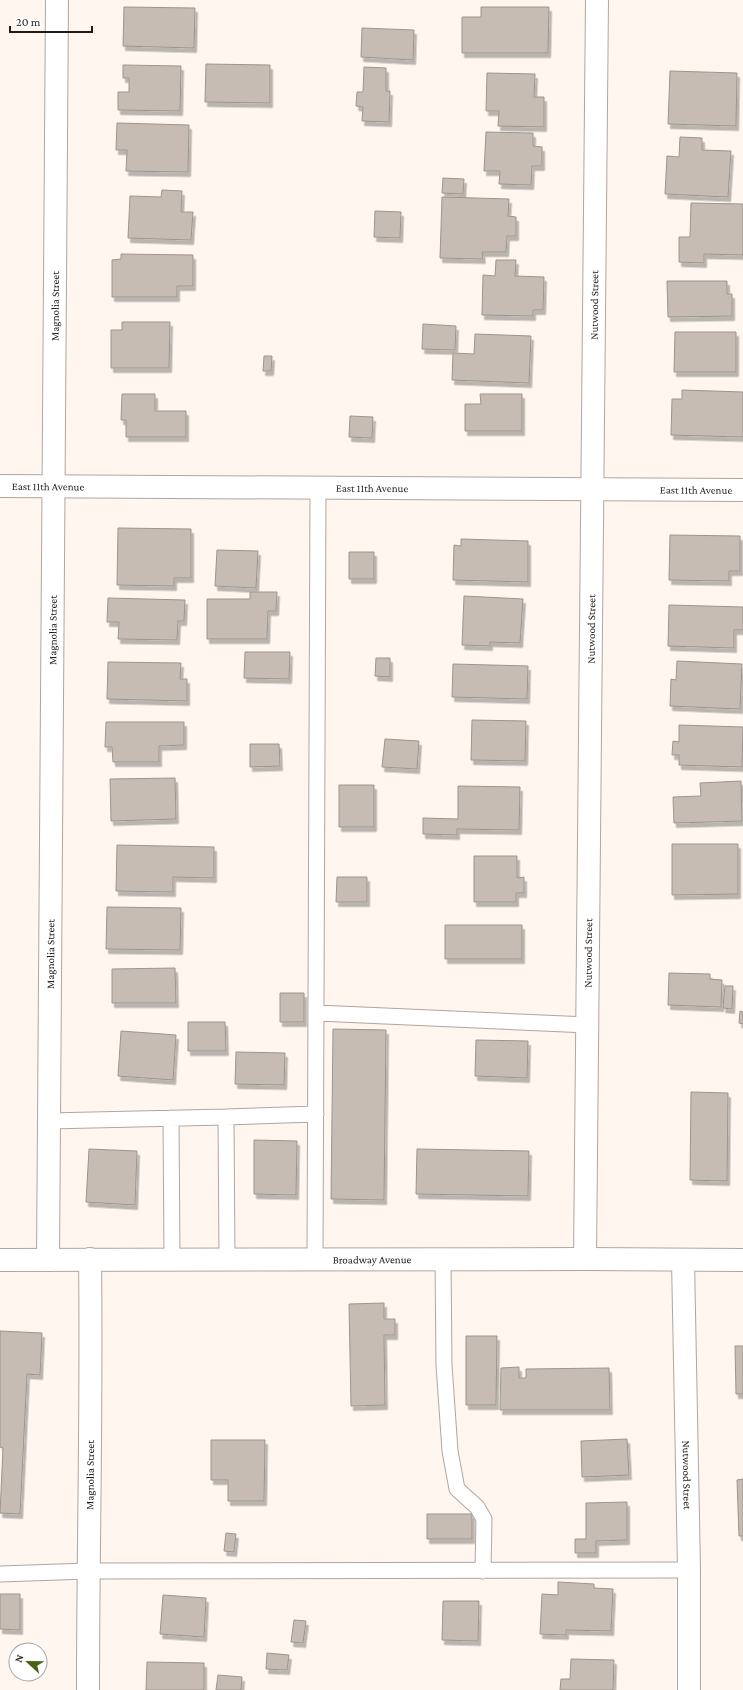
<svg xmlns="http://www.w3.org/2000/svg" width="743" height="1690" viewBox="0 0 743 1690" font-family="'Crimson Pro',serif">
  <style>
    .building { fill: #c6bcb4; stroke: #9e948d; filter: url(#shadow) }
    .lines { fill: none; stroke-linecap: round; stroke-linejoin: round }
    .lane-casing { stroke: #b0a69f; stroke-width: 17 }
    .street-casing { stroke: #b0a69f; stroke-width: 24 }
    .primary-casing { stroke: #b0a69f; stroke-width: 24 }
    .lane { stroke: #fff; stroke-width: 15 }
    .street { stroke: #fff; stroke-width: 22 }
    .primary { stroke: #fff; stroke-width: 22 }
    .labels { text-anchor: middle; stroke-width: 4; stroke-linejoin: round; paint-order: stroke }
    .street-label { font-size: 11px; fill: #1e1b18; stroke: #fff }
  </style>
  <defs>
    <filter id="shadow"><feDropShadow dx="2.5" dy="4.5" stdDeviation="0" flood-color="#0004"/></filter>
  </defs>
  <rect width="100%" height="100%" fill="#fef6ef"/>
  <path class="building" d="M124,7L195,8L194,48L123,46Z
    M481,7H549L548,53H462V17H481Z
    M362,28L414,30L413,60L361,57Z
    M206,64L270,65V103L205,102Z
    M123,65L181,66L180,111L118,110V92H129V78H123Z
    M364,67L386,68V91H390L389,122L362,121L363,107L356,106L357,92H363Z
    M670,71L737,73L736,126L668,124Z
    M487,73L535,74L534,97H544V127L498,126L499,111H486Z
    M117,123L189,125L188,172L126,171L127,150H116Z
    M486,132L533,133V146L542,147V166H532L531,185L499,184L500,171H484Z
    M680,137L702,138V150L731,151L728,197L665,194L667,156L679,157Z
    M443,178L464,179L463,194L442,193Z
    M162,190L182,191L181,212H193L191,240L128,238L130,196L161,197Z
    M442,197L509,199L508,216L516,217V236H507L506,252H482L483,259L440,258Z
    M691,203L743,204V255L704,254V263L679,262V237H690Z
    M375,211L401,212L400,238L374,237Z
    M121,254L193,255V286H177V297H112V260L121,259Z
    M496,260H516L515,276L544,277L543,310H533V316L482,315L483,275L495,276Z
    M667,281H727V294H732V316L668,317Z
    M122,322H170L169,368H111V330H122Z
    M423,324L456,326L455,350L422,349Z
    M675,332H736V372H674Z
    M475,334L531,336L529,383L452,380L453,353L474,354Z
    M264,356H272L271,371H263Z
    M682,390L743,392V437L671,435L672,399H682Z
    M122,394H155V411H186V437H126V420H121Z
    M480,394H522V431H465V404H481Z
    M350,416L373,417L372,438L349,437Z
    M118,528L191,529V578H174V586L117,585Z
    M670,535L740,536V571H729V581L669,580Z
    M461,539L528,541V582L453,580L454,545L461,546Z
    M217,550L258,551L256,588L215,586Z
    M349,552H374V579H349Z
    M250,592H277L276,611H268L267,639H207V599H250Z
    M464,596L523,599L520,643L490,642V646L462,645Z
    M108,598L185,600L184,621H178L177,640L118,639L119,622H107Z
    M669,605L743,607V630H734V648L668,646Z
    M245,652H290L289,679L244,678Z
    M376,658H390V677L375,676Z
    M677,661L742,664L740,709L670,706L671,679L676,680Z
    M108,662L181,663L180,679H187V701L107,699Z
    M453,664L528,666L527,699L452,697Z
    M472,720L526,721L525,761L471,760Z
    M106,722H184V745L159,746V762H113L112,747H105Z
    M679,725L743,727L742,767L679,765V755H672L673,741L679,742Z
    M385,739L419,741L417,769L382,767Z
    M250,744H279L280,766L250,767Z
    M175,778L176,819L111,821L110,779Z
    M741,781L742,821L674,823L673,797L701,796L700,783Z
    M339,785H374V827H339Z
    M458,786L520,787L519,830L457,829V835L423,834V818L458,819Z
    M672,844H738V894L672,895Z
    M117,845L214,847V878L173,877V892L116,891Z
    M474,856H517V878L524,877V893H516V902H474Z
    M337,877H367V902H336Z
    M107,907L181,908L180,950L106,949Z
    M445,925H522V959H445Z
    M175,968L176,1003H112V969Z
    M669,973L710,974V979L722,980L721,1007L668,1005Z
    M725,986H733L732,1009L723,1008Z
    M280,993H304V1022H280Z
    M740,1011L743,1012V1024L739,1023Z
    M188,1022H225L226,1051H188Z
    M333,1029L386,1030L384,1200L331,1199Z
    M121,1031L176,1035L173,1080L118,1076Z
    M476,1040L528,1041L527,1078L475,1076Z
    M236,1052L285,1053L284,1085L235,1084Z
    M691,1092L728,1093L727,1181L690,1180Z
    M254,1140L297,1141L296,1195L254,1194Z
    M89,1149L137,1151L135,1205L86,1202Z
    M417,1149L529,1151L528,1196L416,1194Z
    M384,1303V1319H395V1335H384L385,1405L351,1406L349,1304Z
    M0,1331L42,1333L40,1375L27,1374L20,1514L0,1513L3,1448L0,1447Z
    M466,1336H497L496,1405H466Z
    M735,1346H743V1394H736Z
    M519,1367V1378H526V1369L609,1368L610,1410H500L501,1368Z
    M627,1439L629,1475L582,1477L581,1441Z
    M211,1440H265L264,1501H228V1480H211Z
    M743,1479V1536H739L737,1480Z
    M627,1502V1540L596,1541V1553H575V1539H586V1503Z
    M427,1514H472V1539H427Z
    M226,1533L236,1534L234,1552L224,1551Z
    M558,1582L594,1584V1588L613,1589L611,1631L566,1630V1635L540,1634L542,1594L558,1595Z
    M0,1594H20V1630L0,1629Z
    M163,1595L206,1598L204,1637L160,1634Z
    M443,1601H479L478,1641L442,1640Z
    M294,1620L306,1621L303,1643L291,1642Z
    M267,1653L289,1655L287,1670L266,1669Z
    M571,1659L614,1660L613,1690H560L561,1679H570Z
    M147,1662L204,1663V1690H146Z
    M218,1675L242,1677L241,1690H216Z"/>
  <g class="lines">
    <g class="lane-casing">
      <path id="lane" d="M317,1013L588,1025
        M171,1118L172,1259
        M48,1121L226,1117
        M227,1259L226,1117L316,1114
        M315,1259L318,488
        M443,1259L444,1365L450,1451L457,1489L477,1507L484,1519L483,1571
        M0,1574L88,1571L689,1570"/>
    </g>
    <g class="street-casing">
      <g id="street">
        <path id="s1" d="M0,486L743,490"/>
        <path id="s2" d="M585,1259L597,0"/>
        <path id="s3" d="M48,1260L57,0"/>
        <path id="s4" d="M683,1260L689,1570V1690"/>
        <path id="s5" d="M88,1690C88,1546 92,1403 90,1259"/>
      </g>
    </g>
    <g class="primary-casing">
      <g id="primary">
        <path id="s6" d="M0,1260L585,1259L743,1260"/>
      </g>
    </g>
    <use href="#lane" class="lane"/>
    <use href="#street" class="street"/>
    <use href="#primary" class="primary"/>
  </g>
  <g class="labels">
    <g class="street-label">
      <text dy="4" stroke="none"><textPath href="#s2" startOffset="954">Nutwood Street</textPath></text>
      <text dy="4" stroke="none"><textPath href="#s3" startOffset="954">Magnolia Street</textPath></text>
      <text dy="4" stroke="none"><textPath href="#s1" startOffset="48">East 11th Avenue</textPath></text>
      <text dy="4" stroke="none"><textPath href="#s1" startOffset="372">East 11th Avenue</textPath></text>
      <text dy="4" stroke="none"><textPath href="#s1" startOffset="696">East 11th Avenue</textPath></text>
      <text dy="4" stroke="none"><textPath href="#s2" startOffset="630">Nutwood Street</textPath></text>
      <text dy="4" stroke="none"><textPath href="#s3" startOffset="630">Magnolia Street</textPath></text>
      <text dy="4" stroke="none"><textPath href="#s2" startOffset="306">Nutwood Street</textPath></text>
      <text dy="4" stroke="none"><textPath href="#s3" startOffset="306">Magnolia Street</textPath></text>
      <text dy="4" stroke="none"><textPath href="#s6" startOffset="372">Broadway Avenue</textPath></text>
      <text dy="4" stroke="none"><textPath href="#s5" startOffset="215">Magnolia Street</textPath></text>
      <text dy="4" stroke="none"><textPath href="#s4" startOffset="215">Nutwood Street</textPath></text>
    </g>
  </g>
  <g transform="translate(28 1662) rotate(292)"><circle r="19" fill="#ffffff" stroke="#a5a4a3"/>
  <path d="M0-3L7 15L0 10L-7 15Z" fill="#476314"/>
  <text y="-6" font-size="11" font-weight="bold" text-anchor="middle" fill="#1e1b18">N</text>
  </g>
  <path d="M10 26v6h82v-6" fill="none" stroke="#1e1b18" stroke-width="2"/>
  <text x="16" y="26" font-size="12" fill="#1e1b18" stroke="#ffffff" stroke-width="3" paint-order="stroke">20 m</text>
</svg>
